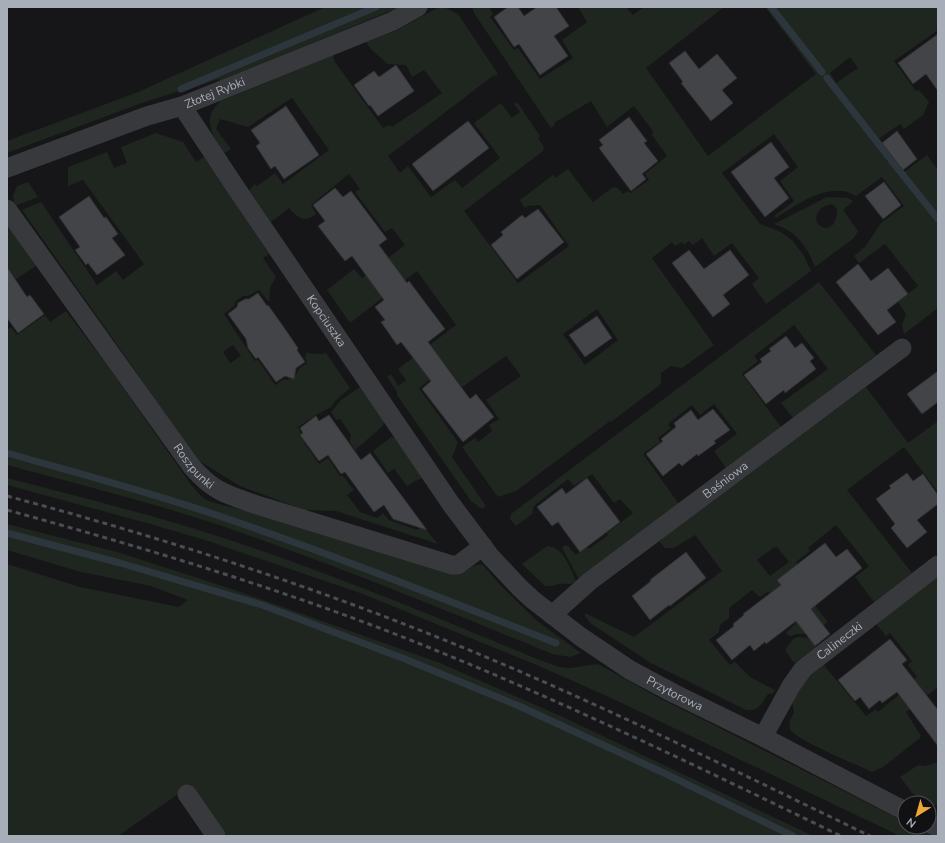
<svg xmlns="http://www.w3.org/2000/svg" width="945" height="843" viewBox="0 0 945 843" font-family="'Nunito Sans',sans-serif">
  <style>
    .green { fill: #1e261f; fill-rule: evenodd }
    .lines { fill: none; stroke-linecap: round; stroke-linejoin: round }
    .stream { stroke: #2c363c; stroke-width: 7 }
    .building { fill: #424448; stroke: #303034 }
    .minor { stroke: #37393d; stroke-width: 19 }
    .rail { stroke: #4a4d52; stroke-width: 3; stroke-dasharray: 5 4; stroke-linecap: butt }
    .labels { text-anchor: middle; stroke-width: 3; stroke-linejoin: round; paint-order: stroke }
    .street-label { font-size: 12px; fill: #a8aeb8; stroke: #111113 }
  </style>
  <rect width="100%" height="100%" fill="#161618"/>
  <path class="green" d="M325,7H400L220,81L219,79L181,92H176L142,103L7,153V141L138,92Z
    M439,7L446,8L458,14L498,74L495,76L494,75L388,156L400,173L408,166L431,197L455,180L462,188L500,158L474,123L501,103L512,118L520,112L514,104L517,102L540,136L538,138L544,147L543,151L464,211L518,283L569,246L540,205L528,206L525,208L520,200L553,175L555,178L568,169L593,202L613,187L618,188L623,194L628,191L630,193L649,180L645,174L667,156L652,135L653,131L634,106L607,127L591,101L554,123L555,125L551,128L474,13L472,7H489L493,14L490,17L514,50L518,48L540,79L573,58L562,40L587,22L578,7H626L633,15L644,7H724L646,68L708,156L816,74L765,7H938V30L894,61L916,91L919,90L929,102L923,115L904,129L900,124L877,140L903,173L927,155L938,170V308L904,334L902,325L906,314L898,302L918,286L885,244L859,263L854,256L865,247L881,223L904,206L882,177L856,196C852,194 847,191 842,191C818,189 795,206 776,218L774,216L794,201L780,181L798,167L774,134L722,173L760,224L781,232L793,241L804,256L811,271L766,304L752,284L759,278L732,243L714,256L702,238L693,245L689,241L684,245L682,242L675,246L672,242L652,258L714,345L682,368L671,366L661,373V384L611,422L610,421L516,491L498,497L462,447L475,438L478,442L492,431L489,425L499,419L486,400L521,376L506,356L462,387L447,367L419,388L458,442L452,457L486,506L482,509L471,501L397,395V392L387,377L391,374L398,386L406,380L398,369L456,325L417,271L350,323L327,290L354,269L362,278L405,245L392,228L385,232L355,192L360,189L349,174L311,205L316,214C304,223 299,219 289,208L271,222L249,190L255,184L257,186L275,173L283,184L329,150L292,98L248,127L220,119L216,129L231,149L224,153C213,136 200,118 221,101L333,55L335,62L383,128L390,125L392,127L442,93L424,70L412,77L406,65L387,64C381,56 371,52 366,42L399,29ZM850,57L858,68L836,83L830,73ZM597,309L618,340L585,365L563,334Z
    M156,133L183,142L196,162L204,157L269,254L263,258L276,277C273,282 270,286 270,291C269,295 270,298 269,302L259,290L248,296H243L235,302L234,306L224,314L255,361L258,360L275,385L284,379L288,380L297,373L299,369L307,363L305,358L306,353L321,354L326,353L350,388L335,401L331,407L318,414L298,427L301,433L299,435L319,464L328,458L340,476H343L354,490L347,495L360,512L377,518L383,513L389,520L417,530L423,526L438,544L336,511L304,510L240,486L196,459L123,353L22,210L41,202L97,285L116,271L123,280L144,264L83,180L68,186V167L107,152L114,168L127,163L121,147ZM233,345L241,356L230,363L223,352Z
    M28,182L38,197L15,206L13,196L17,186Z
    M827,197L847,198L853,201L843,210L858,231L854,238L815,267C807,246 796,231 774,224ZM832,204L837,209C838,238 809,229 818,212C821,207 827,205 832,204Z
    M7,222L37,265L15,280L7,269Z
    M819,282L876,355L793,418L781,403L828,369L794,325L754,356L758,361L742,374L781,427L726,468L714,451L737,434L714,404L700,415L692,405L668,424L671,428L658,438L660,442L643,454L679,504L579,579L562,548L565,545L568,546L576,555L587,547L589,549L608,535L607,533L633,513L620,499L614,503L592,474L574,486L568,479L534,506L532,514L516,526L510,519L511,514Z
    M66,311L107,365L192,486L203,498L211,502L289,522L458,575C467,573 473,562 483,565L500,585L537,621L581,653L570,657L552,654C448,611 345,569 239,532C163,505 85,486 7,465V330L11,327L17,335L45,315L50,322Z
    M360,387L384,421L383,426L355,450L350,442L351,435L340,419L336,420L331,412L341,400Z
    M866,387L908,443L938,421V492L904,447L847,490L912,573L874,602L855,577L869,566L836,525L808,548L810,551L796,562L804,573L795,581L828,622L815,632L810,634H796L791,636L787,635V632L795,624L771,593L767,592L760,597L752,590L729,608V618L720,625L719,632L709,640L730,665L735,662L750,677L775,690L773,693L768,694C761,703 759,712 746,710L651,663L590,623L585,616V613L634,637L722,571L695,535L674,548H665L659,541ZM777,547L789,562L770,576L757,560L773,548Z
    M391,437L395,438L423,478L415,481L407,486L394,469L388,473L373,451Z
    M7,478C65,493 124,508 182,525C305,562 424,612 542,661L560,667L570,668L598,664L661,699L712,724L905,822V827H914L933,836H900L609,697L539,666L363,594L208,541L154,525L7,485Z
    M7,524L117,552L232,589L440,663L565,718L813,836H227L191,785L118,836H7V564L80,587L179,607L188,600L151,586L81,572L7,550Z
    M547,546C564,547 570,568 576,581C570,586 566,583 559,584C554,585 551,587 545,586L522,564Z
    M938,576V687L906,712L921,736L920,738L883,767L872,772C858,765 795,740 790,729C788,723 791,718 794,712L792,702L807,678L824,665L866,716L876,709L878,712L906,689L904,687L917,677L908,665L912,661L890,633L886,636L876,624Z
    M798,637L809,638L816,647L794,663L785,650L793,639Z
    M938,762V807L913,794L900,777L918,765L925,766Z"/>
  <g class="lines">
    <path class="stream" d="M771,7L822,72
      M827,78L888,156
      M181,89L376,7
      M891,160L938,219
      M7,453C80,474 153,493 225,518C337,556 446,600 556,643
      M7,533L120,563L262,605L405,659L519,706L666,774L793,836"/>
  </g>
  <path class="building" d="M508,7H518L524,16L537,7H556L569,26L554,36L568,56L540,75L519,44L514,47L494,17Z
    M938,34V91L926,74L913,84L898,63Z
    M685,51L699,69L717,54L737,78L722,90L733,103L711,121L681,83L683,82L669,63Z
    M396,65L414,91L378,116L370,105L369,106L354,85L374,71L379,77Z
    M286,106L319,155L284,179L275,166L271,169L256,146L260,143L251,130Z
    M629,117L647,141L644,143L658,161L642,174L646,179L631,191L599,148L603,145L599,140Z
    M468,121L489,148L433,191L412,164Z
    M897,131L917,159L903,170L882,143Z
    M771,142L789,167L774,178L789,198L765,217L731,172Z
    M884,182L901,205L883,219L865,196Z
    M335,188L343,197L351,191L387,239L379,245L407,283L409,281L445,329L428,342L470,399L476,394L494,417L463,442L422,389L431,381L401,342L397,345L381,322L385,320L375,307L384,300L352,256L345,261L318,226L325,221L313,205Z
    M89,196L104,218L106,217L118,234L112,238L125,255L97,275L88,263L86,265L75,250L80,247L59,217Z
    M538,209L564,242L517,279L491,245L503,235L501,232L522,215L525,218Z
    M689,250L704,269L730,250L749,275L723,295L730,304L713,317L672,263Z
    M858,264L871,281L888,268L908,294L887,310L896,322L878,335L836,282Z
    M7,267L27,297L30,295L44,314L18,333L7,318Z
    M258,293L267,306L268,305L283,326L298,348L297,350L305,362L296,368L294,379L285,376L276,382L258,357L256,359L248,348L246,339L228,314L237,307L238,303L245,299H249Z
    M597,316L612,338L585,357L569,335Z
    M786,336L795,348L802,343L814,358L810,361L816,369L785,393L784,390L766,404L744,375L762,362L760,359L771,351L769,349Z
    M938,371V402L922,414L907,394Z
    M713,409L730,430L714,441L716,443L698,456L697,454L682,466L679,463L663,476L646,454L663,441L661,439L676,427L674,423L691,410L698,420Z
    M329,415L361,460L370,453L427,530L393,519L384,505L374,512L345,472L341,474L328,455L319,461L300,435L303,433L300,428L316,416L319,421Z
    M907,473L913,481L923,474L938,495V504L917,520L927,532L907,548L891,528L895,524L876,499L891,488L889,486Z
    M587,478L620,522L580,552L558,522L552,526L537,507L562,488L566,494Z
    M825,543L836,557L847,549L862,568L811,609L830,634L815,646L796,621L766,644L765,642L754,651L750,645L732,660L716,640L734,626L733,624L744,615L743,614L781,585L777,580Z
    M686,552L706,578L670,606L669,605L650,620L632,596L651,581L650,580Z
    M890,639L907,660L902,664L938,710V746L897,692L882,703L880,700L869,709L860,697L855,701L838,680Z"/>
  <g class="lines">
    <g class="minor">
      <path id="s1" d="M182,106L234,185L451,504L490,556L520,588L533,600L581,637L630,670L675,694L763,737L905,811"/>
      <path id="s2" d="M7,168L147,116L182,106L393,21L418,7"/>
      <path id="s3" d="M7,209L192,467C213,491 225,494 254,504L452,565H458L483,546"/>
      <path id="s4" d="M552,615L590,581L902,348"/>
      <path id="s5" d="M763,737L791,686L803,669L938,565"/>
      <path d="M187,794L216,836"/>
      <path d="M929,823L938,828"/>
    </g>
    <path class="rail" d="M7,496C153,535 297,581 437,637C585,696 727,767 870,836
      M7,510C152,550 296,593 435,650C573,706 707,771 841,836"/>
  </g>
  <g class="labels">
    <g class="street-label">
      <text dy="4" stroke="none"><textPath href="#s2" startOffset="221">Złotej Rybki</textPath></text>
      <text dy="4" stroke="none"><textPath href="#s1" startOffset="259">Kopciuszka</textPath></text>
      <text dy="4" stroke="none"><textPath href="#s3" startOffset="318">Roszpunki</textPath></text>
      <text dy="4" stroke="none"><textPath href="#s4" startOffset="220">Baśniowa</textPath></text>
      <text dy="4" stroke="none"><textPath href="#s5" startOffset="125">Calineczki</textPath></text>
      <text dy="4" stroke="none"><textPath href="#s1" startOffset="777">Przytorowa</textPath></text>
    </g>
  </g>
  <rect width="945" height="843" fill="none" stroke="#a8aeb8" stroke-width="16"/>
  <g transform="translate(917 815) rotate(217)"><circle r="19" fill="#111113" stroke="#4d5055"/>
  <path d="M0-3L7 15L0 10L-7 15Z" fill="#efa738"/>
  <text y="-6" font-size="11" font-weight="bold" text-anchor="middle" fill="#a8aeb8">N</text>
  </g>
</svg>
